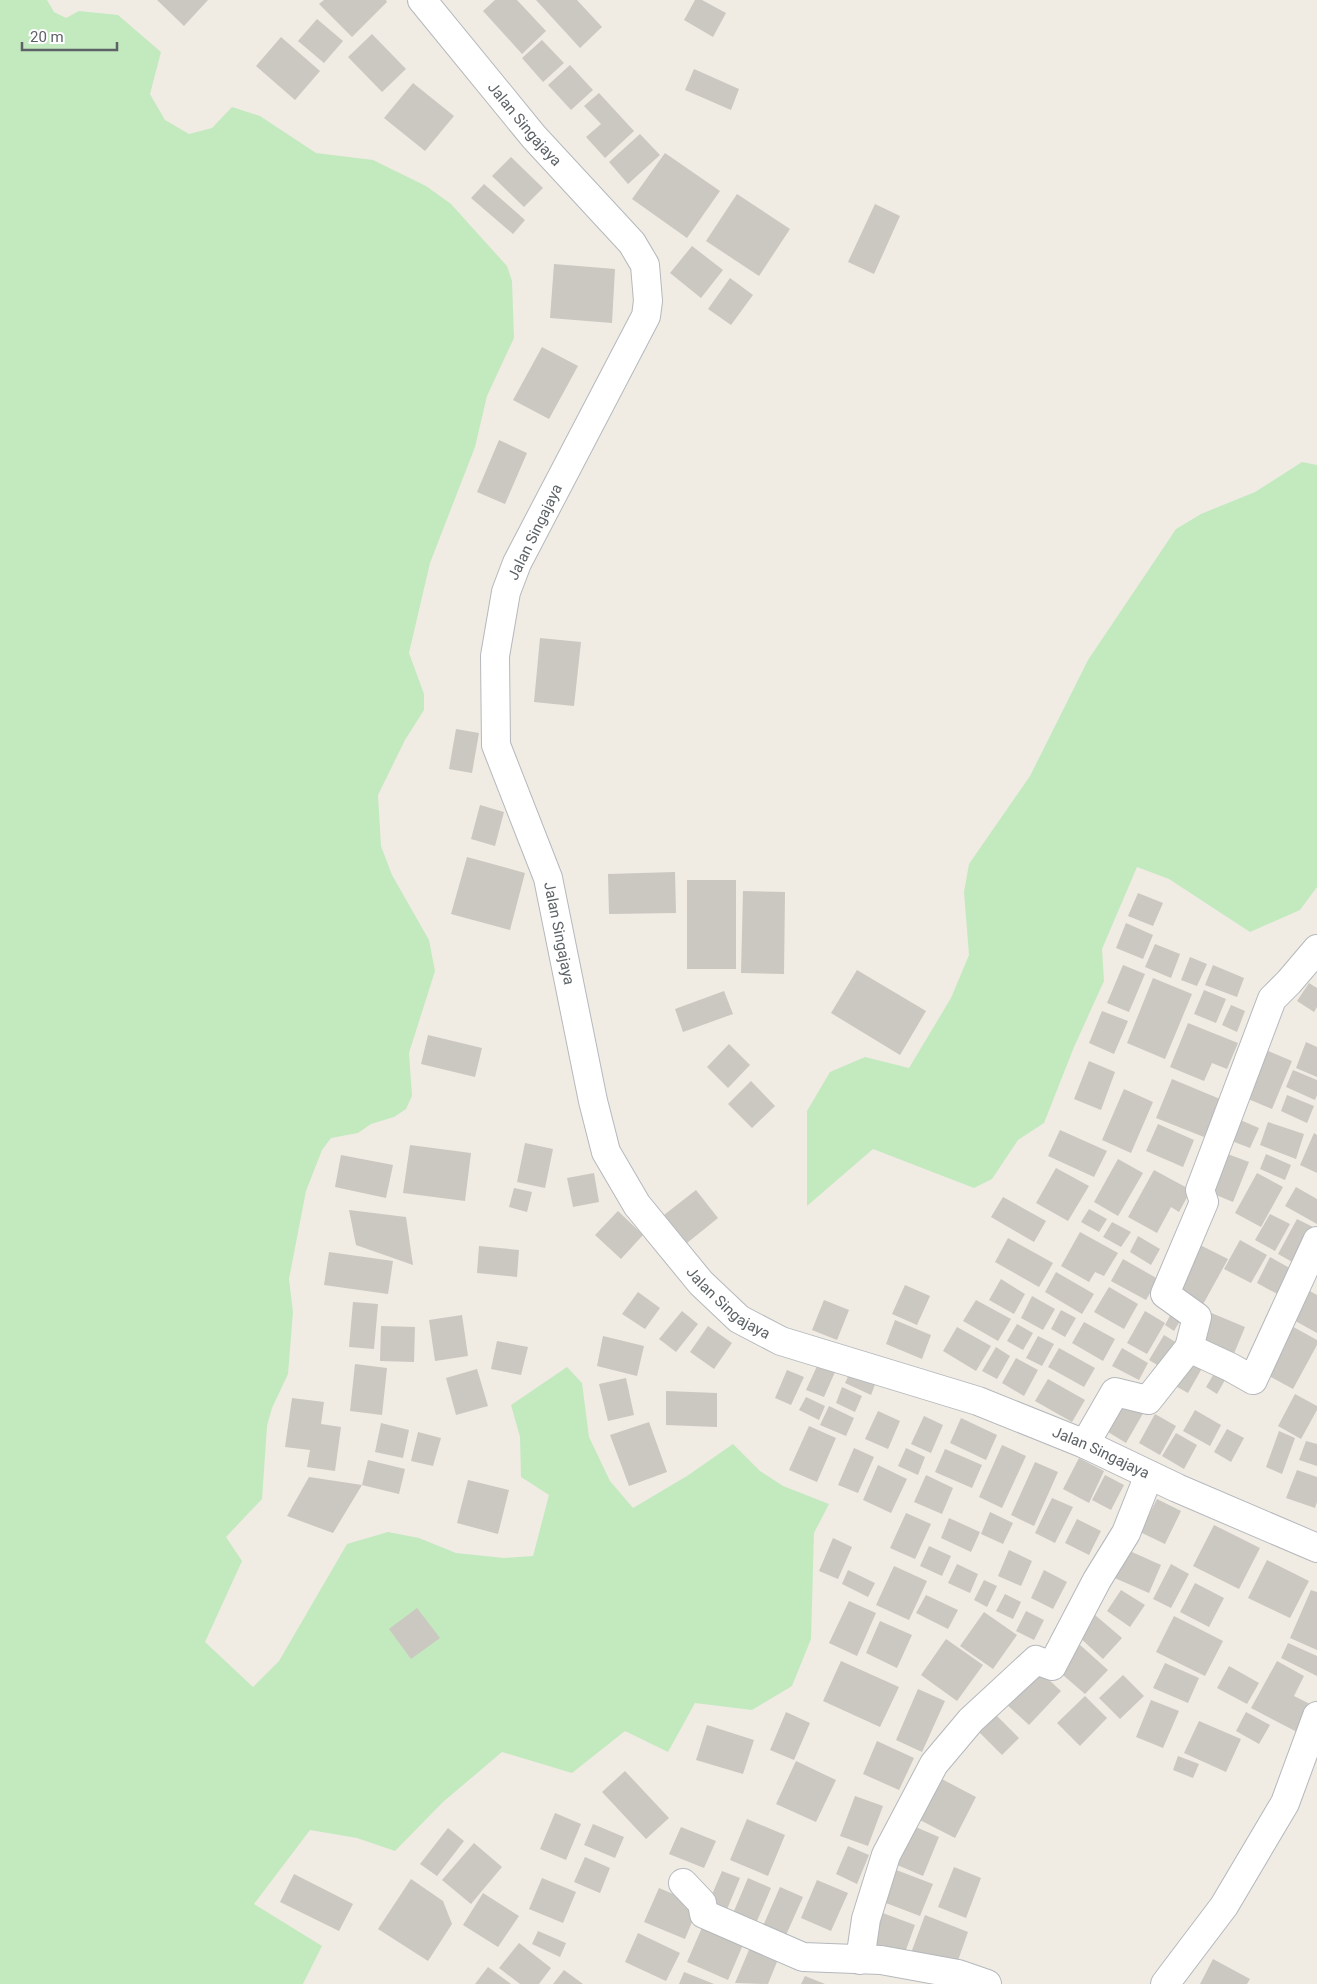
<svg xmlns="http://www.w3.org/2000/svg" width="1317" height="1984" viewBox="0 0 1317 1984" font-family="Roboto,sans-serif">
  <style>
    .green { fill: #c3e9bf }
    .building { fill: #cbc7c1 }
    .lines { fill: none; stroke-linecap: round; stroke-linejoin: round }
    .minor-casing { stroke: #b5b8bc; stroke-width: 30 }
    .minor { stroke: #fff; stroke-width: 28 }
    .labels { text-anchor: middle; stroke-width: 4; stroke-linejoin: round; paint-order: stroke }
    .street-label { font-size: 15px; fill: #5c6266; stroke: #fff }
  </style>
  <rect width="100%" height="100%" fill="#f0ece4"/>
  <path class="green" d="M0,0H47L54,12L66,18L79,11L118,15L161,52L150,94L165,120L189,134L212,128L232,107L260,116L316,153L373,160L426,186L451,204L507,266L512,281L514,338L487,396L475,447L430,563L409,653L424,694V710L405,740L378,795L381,846L392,875L429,940L435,971L409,1053L412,1096L406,1109L394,1117L371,1124L358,1133L331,1138L322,1150L306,1191L289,1279L293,1312L288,1374L272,1408L267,1426L262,1499L226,1537L242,1561L205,1642L253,1687L279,1661L347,1544L388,1532L419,1538L456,1553L504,1558L533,1556L549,1495L521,1477L520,1437L511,1405L567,1367L582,1383L589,1437L610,1481L633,1508L687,1476L733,1444L760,1471L783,1486L829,1504L814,1533L811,1639L792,1686L752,1710L695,1703L668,1752L625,1731L572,1773L502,1752L443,1802L395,1851L357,1838L310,1830L254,1904L322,1946L303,1984H0Z
    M1302,462L1317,465V887L1300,910L1250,932L1169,879L1137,867L1102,949L1104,981L1074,1047L1044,1123L1018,1140L992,1179L974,1188L873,1149L807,1206V1111L830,1072L865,1057L909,1068L951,998L969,955L964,892L969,864L1030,776L1088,660L1176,529L1201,514L1255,492Z"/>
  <path class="building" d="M157,0H208L184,26Z
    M324,0H386L387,2L352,37L319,4Z
    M495,0H517L546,31L522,54L483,11Z
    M536,0H577L602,27L580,48Z
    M695,0H702L726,13L713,37L684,20Z
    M317,19L343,41L324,63L298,41Z
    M372,34L406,69L382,92L348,57Z
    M281,37L320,71L295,100L256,66Z
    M542,40L564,63L543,82L522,58Z
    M570,65L593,90L571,110L548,85Z
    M694,69L739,89L731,110L685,90Z
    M413,83L454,116L425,151L384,118Z
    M599,93L634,131L605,158L586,137L601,124L584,106Z
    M640,134L660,155L628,184L609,162Z
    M665,153L720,191L687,238L632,199Z
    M511,157L543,188L524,207L492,176Z
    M484,184L525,220L513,234L471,198Z
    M737,194L790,229L759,276L706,241Z
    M875,204L900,216L874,274L848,262Z
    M692,246L723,270L701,298L670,273Z
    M554,264L615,269L612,323L550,318Z
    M730,278L753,295L731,325L708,309Z
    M542,347L578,366L549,419L513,400Z
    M499,440L527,453L505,504L477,492Z
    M540,638L581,642L574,706L534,702Z
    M456,729L479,733L472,773L449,769Z
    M480,805L504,812L495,846L471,839Z
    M467,857L525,873L510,930L451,914Z
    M675,872L676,913L609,914L608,874Z
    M687,880H736V969H687Z
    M743,891L785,892L784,974L741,973Z
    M1138,893L1163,903L1153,926L1128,916Z
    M1126,923L1153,935L1143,959L1116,948Z
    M1155,944L1180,954L1171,978L1145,967Z
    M1190,957L1207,964L1197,986L1181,980Z
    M1123,965L1145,974L1129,1012L1107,1003Z
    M1213,965L1244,978L1237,997L1205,985Z
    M857,970L926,1011L900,1055L831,1013Z
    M1153,978L1192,994L1165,1059L1127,1043Z
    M1309,983L1317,988V1007L1314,1012L1297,1001Z
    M1204,990L1226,999L1216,1023L1194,1014Z
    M724,991L733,1014L683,1032L675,1009Z
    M1231,1005L1245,1011L1237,1032L1222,1025Z
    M1102,1011L1128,1021L1114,1054L1089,1043Z
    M1188,1023L1238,1043L1227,1069L1212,1063L1204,1081L1170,1067Z
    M428,1035L482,1048L475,1077L421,1064Z
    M1306,1042L1317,1047V1077L1296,1068Z
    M729,1044L750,1065L728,1088L707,1067Z
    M1261,1048L1292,1061L1272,1109L1241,1096Z
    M1089,1061L1115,1072L1101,1110L1074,1099Z
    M1293,1070L1317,1080V1095L1315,1100L1286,1087Z
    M1172,1079L1220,1099L1204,1137L1156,1118Z
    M751,1081L775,1106L752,1128L728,1104Z
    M1124,1089L1153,1102L1131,1153L1102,1140Z
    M1287,1095L1314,1106L1307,1123L1281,1111Z
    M1238,1119L1259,1128L1250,1148L1229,1140Z
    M1268,1122L1304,1134L1296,1159L1260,1145Z
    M1158,1124L1194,1140L1183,1167L1146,1151Z
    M1060,1130L1107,1151L1094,1177L1048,1156Z
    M1314,1133L1317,1135V1173L1300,1165Z
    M525,1143L553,1149L545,1188L517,1182Z
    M410,1145L471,1153L465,1201L403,1193Z
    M1225,1153L1249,1162L1233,1202L1209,1192Z
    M1266,1154L1291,1165L1285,1180L1260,1169Z
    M341,1155L393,1165L386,1198L335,1187Z
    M1118,1159L1143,1173L1118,1216L1094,1202Z
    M1056,1168L1089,1186L1068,1221L1036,1203Z
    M1154,1170L1191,1190L1179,1212L1171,1207L1157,1233L1128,1217Z
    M594,1173L599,1202L573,1207L567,1178Z
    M1257,1173L1283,1187L1261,1227L1235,1213Z
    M1296,1187L1317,1199V1224L1285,1206Z
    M514,1188L532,1192L527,1212L509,1207Z
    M696,1190L718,1218L687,1243L664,1215Z
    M1003,1197L1046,1221L1034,1242L991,1217Z
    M1089,1209L1107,1219L1099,1232L1081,1222Z
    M349,1210L406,1217L413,1265L356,1245Z
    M618,1211L643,1235L621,1259L595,1235Z
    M1270,1214L1290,1224L1275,1251L1255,1240Z
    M1297,1219L1315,1228L1296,1264L1278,1254Z
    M1112,1222L1131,1232L1121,1247L1103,1237Z
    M1080,1232L1118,1253L1104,1276L1095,1272L1089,1282L1061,1266Z
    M1138,1236L1160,1249L1151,1265L1130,1252Z
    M1008,1238L1053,1263L1039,1287L995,1262Z
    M1240,1240L1267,1255L1251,1283L1224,1269Z
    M1198,1244L1228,1259L1201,1308L1172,1293Z
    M479,1246L519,1250L517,1277L477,1273Z
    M329,1252L393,1261L388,1294L324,1285Z
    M1270,1257L1295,1271L1281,1296L1257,1283Z
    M1123,1259L1158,1279L1146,1300L1111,1281Z
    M1056,1272L1094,1294L1082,1314L1045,1292Z
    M1001,1279L1025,1294L1014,1314L989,1300Z
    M905,1285L930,1296L917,1325L892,1314Z
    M1109,1287L1138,1304L1124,1329L1094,1312Z
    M1306,1289L1317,1295V1333L1290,1318Z
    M638,1292L660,1308L645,1329L622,1314Z
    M1032,1296L1055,1309L1043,1330L1021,1318Z
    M824,1300L849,1310L837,1340L812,1330Z
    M976,1300L1011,1319L998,1341L963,1321Z
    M353,1302L378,1304L374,1349L349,1347Z
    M1061,1310L1076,1318L1065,1337L1051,1329Z
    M1173,1310L1183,1316L1174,1331L1165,1325Z
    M682,1311L698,1324L676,1352L659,1339Z
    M1145,1311L1165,1323L1147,1354L1127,1343Z
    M1209,1312L1245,1327L1233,1356L1198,1342Z
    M462,1315L468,1356L435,1361L429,1320Z
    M895,1320L931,1335L922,1359L886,1344Z
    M1084,1322L1115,1339L1103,1361L1072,1343Z
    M1017,1324L1033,1333L1023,1350L1007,1341Z
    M1288,1324L1317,1340V1345L1293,1389L1262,1372Z
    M381,1326L415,1327L414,1362L380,1361Z
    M708,1326L732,1343L714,1369L690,1352Z
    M957,1327L991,1346L976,1371L943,1351Z
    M1164,1335L1182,1346L1167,1371L1149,1360Z
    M603,1336L644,1346L637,1376L597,1366Z
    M1038,1336L1054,1344L1042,1366L1026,1358Z
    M497,1341L528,1347L521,1375L491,1369Z
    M996,1347L1010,1356L997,1379L982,1371Z
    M1059,1348L1095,1368L1084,1387L1048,1367Z
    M1122,1348L1148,1363L1139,1380L1112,1366Z
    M1187,1353L1205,1363L1188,1393L1170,1383Z
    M1016,1358L1038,1370L1024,1396L1002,1383Z
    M355,1364L387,1368L382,1415L350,1411Z
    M818,1364L835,1372L824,1397L806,1390Z
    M1218,1367L1229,1373L1217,1394L1206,1387Z
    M477,1369L488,1406L456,1415L446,1378Z
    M787,1370L804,1377L791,1405L775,1398Z
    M851,1370L876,1382L871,1395L845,1383Z
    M626,1378L634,1415L608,1421L599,1384Z
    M1048,1379L1085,1400L1072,1422L1035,1401Z
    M842,1387L862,1396L855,1412L836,1403Z
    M666,1391L717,1393V1427L666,1425Z
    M1295,1394L1317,1406V1410L1301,1439L1278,1426Z
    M1119,1395L1145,1410L1126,1443L1100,1427Z
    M806,1397L825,1406L819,1420L799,1410Z
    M292,1398L324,1402L321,1424L341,1427L335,1471L307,1467L310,1450L285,1447Z
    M829,1406L854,1418L846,1436L820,1425Z
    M1195,1410L1221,1425L1210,1446L1183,1431Z
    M878,1411L900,1421L888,1449L865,1439Z
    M1155,1414L1176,1426L1160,1455L1139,1443Z
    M924,1416L943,1425L931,1453L911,1444Z
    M961,1418L997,1435L986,1460L950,1443Z
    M649,1422L667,1472L629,1486L610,1435Z
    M381,1423L409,1430L403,1458L375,1452Z
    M809,1426L836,1438L817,1482L789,1470Z
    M1227,1429L1244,1438L1231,1462L1214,1452Z
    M1279,1431L1295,1438L1282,1474L1266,1467Z
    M418,1432L441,1438L433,1466L411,1461Z
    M1176,1433L1197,1445L1184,1469L1162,1456Z
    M1306,1441L1317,1444V1466L1299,1460Z
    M1002,1445L1026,1456L1002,1508L979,1497Z
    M854,1448L874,1457L858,1493L838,1485Z
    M906,1448L925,1457L918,1475L898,1466Z
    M945,1449L982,1465L972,1488L935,1472Z
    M1079,1458L1104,1471L1089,1503L1063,1489Z
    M368,1460L405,1469L399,1494L362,1485Z
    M1035,1462L1058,1472L1034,1526L1011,1515Z
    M878,1465L907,1479L891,1513L863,1500Z
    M1297,1470L1317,1477V1502L1315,1508L1286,1498Z
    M926,1475L953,1488L942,1514L914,1502Z
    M1105,1475L1124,1485L1111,1510L1092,1500Z
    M309,1477L362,1485L333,1533L287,1516Z
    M468,1480L509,1490L498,1534L457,1523Z
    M1052,1498L1073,1507L1055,1543L1035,1533Z
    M1157,1499L1181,1511L1165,1544L1140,1532Z
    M990,1512L1013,1523L1003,1544L981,1534Z
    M906,1513L931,1524L915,1559L890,1548Z
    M949,1518L980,1532L971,1552L941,1538Z
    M1077,1519L1101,1531L1089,1555L1065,1543Z
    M1214,1525L1260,1548L1239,1589L1193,1566Z
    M833,1538L852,1547L838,1579L819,1571Z
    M929,1546L951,1556L942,1576L920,1566Z
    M1123,1548L1161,1565L1149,1593L1110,1576Z
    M1009,1550L1032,1561L1021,1586L998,1576Z
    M1267,1560L1309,1581L1290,1618L1248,1598Z
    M957,1564L978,1574L970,1593L948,1583Z
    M1171,1564L1189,1574L1171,1608L1153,1599Z
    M894,1566L927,1581L909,1620L876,1605Z
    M848,1570L875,1583L868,1597L842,1584Z
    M1044,1570L1067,1582L1053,1609L1031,1598Z
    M984,1580L997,1586L987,1607L974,1600Z
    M1195,1583L1224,1598L1209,1627L1180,1612Z
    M1121,1590L1145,1605L1130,1627L1107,1611Z
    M1311,1590L1317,1592V1650L1290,1638Z
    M1005,1594L1021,1602L1013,1619L996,1611Z
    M926,1595L958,1610L948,1629L916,1613Z
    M849,1601L876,1613L857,1656L829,1643Z
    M417,1608L440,1638L411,1659L389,1629Z
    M1026,1611L1044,1620L1034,1640L1016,1631Z
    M984,1612L1017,1635L993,1669L960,1646Z
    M1095,1615L1122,1638L1103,1659L1077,1635Z
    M1174,1616L1223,1641L1205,1676L1156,1652Z
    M880,1621L912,1635L897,1668L866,1653Z
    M946,1639L983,1665L957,1701L921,1675Z
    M1288,1643L1317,1656V1676L1281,1658Z
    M1079,1644L1108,1670L1085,1694L1056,1669Z
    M841,1661L899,1687L880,1727L823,1701Z
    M1277,1661L1304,1676L1294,1696L1312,1705L1297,1732L1251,1708Z
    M1165,1663L1199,1678L1188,1703L1153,1688Z
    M1229,1666L1259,1683L1247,1704L1217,1688Z
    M1036,1668L1061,1691L1029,1725L1004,1702Z
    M1123,1675L1144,1696L1120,1719L1099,1698Z
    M918,1689L945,1701L922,1752L896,1740Z
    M1085,1696L1107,1718L1080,1746L1057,1723Z
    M1151,1700L1179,1711L1163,1748L1136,1737Z
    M992,1711L1019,1738L1002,1755L975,1728Z
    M786,1712L810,1723L794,1760L770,1750Z
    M1246,1712L1270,1725L1259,1744L1236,1731Z
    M1199,1721L1241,1739L1226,1772L1184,1753Z
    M707,1725L754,1740L743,1774L696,1760Z
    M877,1741L914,1758L899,1790L863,1774Z
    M1178,1756L1199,1764L1193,1778L1173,1770Z
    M796,1761L836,1780L816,1822L776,1804Z
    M625,1771L669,1818L646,1839L602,1792Z
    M938,1777L976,1797L955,1838L918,1819Z
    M855,1796L883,1806L868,1846L840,1836Z
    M555,1813L581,1824L566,1860L540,1849Z
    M747,1819L785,1835L768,1876L730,1860Z
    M593,1824L624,1837L615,1858L584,1845Z
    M911,1825L939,1837L923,1876L895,1864Z
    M681,1827L716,1841L704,1868L669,1854Z
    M448,1828L464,1841L437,1876L420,1864Z
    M474,1843L502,1867L471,1904L442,1880Z
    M848,1846L869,1855L857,1884L836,1874Z
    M585,1857L610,1868L600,1893L574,1882Z
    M954,1867L981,1878L966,1918L938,1907Z
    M891,1868L933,1884L920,1916L878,1900Z
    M722,1871L740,1878L723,1919L705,1911Z
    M294,1874L353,1904L339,1931L280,1902Z
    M542,1878L576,1892L563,1923L529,1909Z
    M748,1878L771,1888L754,1928L731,1918Z
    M411,1879L443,1901L452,1924L428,1961L378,1929Z
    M817,1880L848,1893L831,1931L801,1918Z
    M780,1887L803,1897L786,1935L763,1926Z
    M659,1888L699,1905L685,1939L644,1922Z
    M483,1893L519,1916L498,1947L463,1925Z
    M880,1912L915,1925L903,1958L867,1945Z
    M925,1915L968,1932L955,1969L911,1953Z
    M704,1923L745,1940L728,1980L687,1962Z
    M538,1931L566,1943L560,1957L532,1944Z
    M638,1933L680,1953L666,1981L625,1962Z
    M519,1943L551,1968L539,1984H520L499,1968Z
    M751,1945L779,1957L768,1984L735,1983Z
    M1213,1959L1250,1979L1247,1984H1200Z
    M488,1967L511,1984H475Z
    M564,1970L583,1984H553Z
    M684,1972L714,1984H679Z
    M805,1976L825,1984H801Z"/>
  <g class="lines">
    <g class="minor-casing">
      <g id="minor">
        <path id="s1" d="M422,0L534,137L632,243L645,265L648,301L646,316L517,563L506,592L495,656L496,745L548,878L593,1101L606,1152L637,1205L701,1283L739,1319L781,1341L978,1401L1085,1444L1177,1488L1317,1548"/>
        <path d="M1189,1348L1230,1367L1253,1380L1317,1241"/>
        <path d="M1085,1444L1115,1392L1148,1400L1189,1348L1197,1317L1165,1294L1204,1202L1200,1190L1272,999L1289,982L1317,949"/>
        <path d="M683,1883L702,1903L704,1914L803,1957L881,1960L958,1974L987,1984"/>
        <path d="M860,1960L866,1919L886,1855L934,1764L971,1720L1036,1660L1052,1666L1097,1580L1126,1533L1149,1475"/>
        <path d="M1165,1984L1224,1906L1285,1803L1317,1716"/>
      </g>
    </g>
    <use href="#minor" class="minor"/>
  </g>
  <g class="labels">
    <g class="street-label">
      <text dy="5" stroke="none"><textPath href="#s1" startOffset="161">Jalan Singajaya</textPath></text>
      <text transform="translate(535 532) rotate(-64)" y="5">Jalan Singajaya</text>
      <text dy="5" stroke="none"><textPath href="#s1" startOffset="1061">Jalan Singajaya</textPath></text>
      <text dy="5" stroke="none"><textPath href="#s1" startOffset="1481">Jalan Singajaya</textPath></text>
      <text dy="5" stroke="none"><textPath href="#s1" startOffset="1886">Jalan Singajaya</textPath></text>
    </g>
  </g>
  <path d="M22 42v8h95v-8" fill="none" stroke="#5c6266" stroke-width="2.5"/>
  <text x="30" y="42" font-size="15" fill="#5c6266" stroke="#ffffff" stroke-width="4" paint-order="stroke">20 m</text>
</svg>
